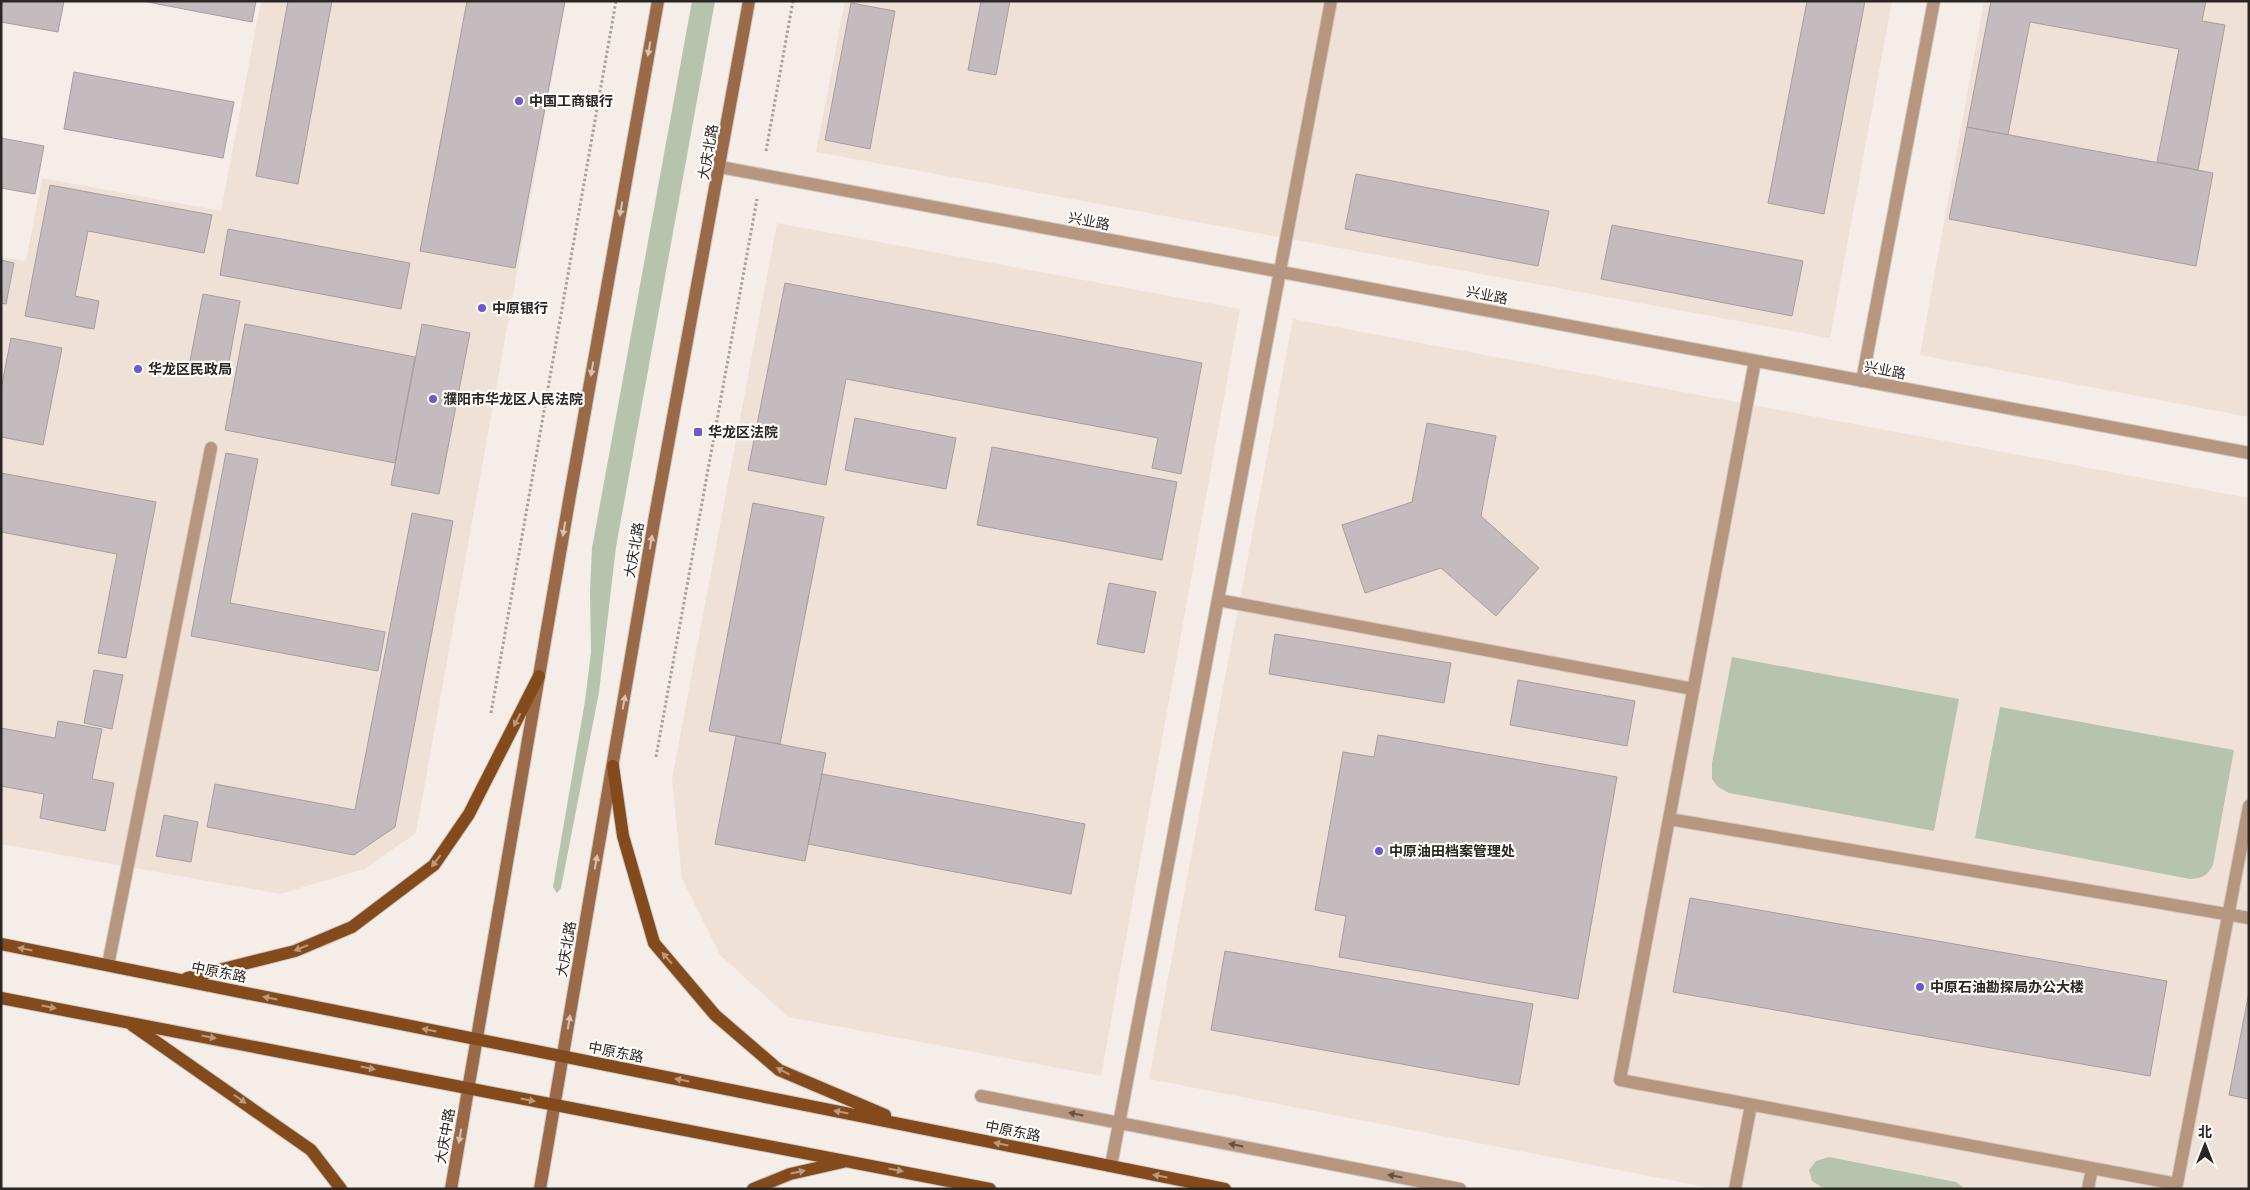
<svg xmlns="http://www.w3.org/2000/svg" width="2250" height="1190" viewBox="0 0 2250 1190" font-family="'Golos Text','Noto Sans SC',sans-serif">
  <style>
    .built { fill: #f0e1d7 }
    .green { fill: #b6c4ad }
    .building { fill: #c4bbbe; stroke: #a69da0 }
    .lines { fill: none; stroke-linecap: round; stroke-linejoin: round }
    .service-casing { stroke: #d0c9c4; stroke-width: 14 }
    .minor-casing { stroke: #d0c9c4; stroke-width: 14 }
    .secondary-casing { stroke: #d0c9c4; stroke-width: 14 }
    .primary-casing { stroke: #d0c9c4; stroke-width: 14 }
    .path { stroke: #a7a19c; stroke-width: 3; stroke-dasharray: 2.5 2.5; stroke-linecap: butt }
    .service { stroke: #b7967f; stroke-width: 12 }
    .minor { stroke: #b7967f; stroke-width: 12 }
    .secondary { stroke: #9a6a48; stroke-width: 12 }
    .primary { stroke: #834b1c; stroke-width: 12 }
    .oneway { fill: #d6c1b2 }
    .oneway2 { fill: #ba9a7f }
    .oneway3 { fill: #625348 }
    .poi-dot { fill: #6b59d3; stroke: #fefbf9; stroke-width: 2 }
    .labels { text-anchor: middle; stroke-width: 4.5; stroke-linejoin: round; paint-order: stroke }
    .poi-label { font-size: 14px; font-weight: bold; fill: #292624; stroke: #fefbf9; text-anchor: start }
    .street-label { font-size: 14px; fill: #292624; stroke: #fefbf9 }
  </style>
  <rect width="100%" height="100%" fill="#f5ede7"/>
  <path class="built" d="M261,1H566L416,833L364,869L280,894L1,844V257L26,261L42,178L221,211Z
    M845,1H1892L1830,338L816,152Z
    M1984,1H2249V417L1920,355Z
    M777,223L1240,309L1101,1076L788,1017L720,955L682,879L672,779Z
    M1293,319L2249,498V1189H1716L1149,1079Z"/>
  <path class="green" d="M692,1H715L616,547L599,692L561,888L557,893L553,887L585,701L591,652L590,592L592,548Z
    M1732,657L1959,699L1934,831L1729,793L1718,787L1712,779V763Z
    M2000,707L2234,750L2213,865C2207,876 2203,878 2190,879L1975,838Z
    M1829,1157L1956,1182L1965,1189L1823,1188L1812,1181L1809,1170L1816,1161Z"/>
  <path class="building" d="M1,1H64L58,32L1,22Z
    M142,1H256L252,22Z
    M288,1H332L298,184L256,176Z
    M467,1H565L515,268L420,251Z
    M981,1H1010L996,75L968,70Z
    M1807,1H1865L1824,214L1768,203Z
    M1991,1H2206L2202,21L2225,25L2198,170L2157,162L2179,49L2030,22L2008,135L1967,127Z
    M851,3L895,11L870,149L825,140Z
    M74,72L234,102L223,158L64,129Z
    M1967,127L2213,173L2196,266L1949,219Z
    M1,138L44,146L35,194L1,188Z
    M1356,174L1549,211L1538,266L1345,229Z
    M50,185L212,215L204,253L88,231L75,296L99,301L94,329L25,316Z
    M1612,225L1803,261L1792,316L1601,279Z
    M228,229L410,263L401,309L220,275Z
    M1,260L14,263L6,304L1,303Z
    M785,283L1202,363L1181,474L1152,468L1158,438L846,379L826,485L748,470Z
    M203,294L240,301L227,373L189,366Z
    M245,324L415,357L395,463L225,430Z
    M422,324L470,333L439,494L391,485Z
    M11,338L62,348L43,445L1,437V389Z
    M855,418L956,438L946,489L845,470Z
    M1427,423L1496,436L1481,516L1539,568L1496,616L1441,568L1365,593L1342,525L1412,502Z
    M992,447L1177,482L1162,560L977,525Z
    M226,453L258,459L230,603L385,632L378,671L191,636Z
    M1,473L156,502L126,658L98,653L117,554L1,532Z
    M753,503L824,517L780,744L709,731Z
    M412,513L453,521L395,827L354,855L207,827L215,784L355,810Z
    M1109,583L1156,592L1144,653L1097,644Z
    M1275,634L1451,663L1444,703L1269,674Z
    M94,670L123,675L112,729L84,723Z
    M1518,680L1635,701L1627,746L1510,725Z
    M58,721L102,729L92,779L114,783L105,831L40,818L44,794L1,786V728L55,738Z
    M1378,735L1617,777L1578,999L1339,957L1346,916L1315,910L1343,752L1374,757Z
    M736,736L826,753L805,861L715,844Z
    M822,774L1085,824L1071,894L808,844Z
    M164,815L198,822L191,862L156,856Z
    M1690,898L2167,981L2150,1076L1673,992Z
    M1225,951L1533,1004L1519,1085L1211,1030Z
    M2249,992V1099L2229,1095Z"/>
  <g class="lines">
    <g class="service-casing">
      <path id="service" d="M1755,361L1620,1080L2177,1184L2249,806
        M1218,600L1693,689
        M1669,819L2249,918
        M108,965L211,448
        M981,1096L1460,1189
        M1735,1189L1751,1105
        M2088,1189L2092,1168"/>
    </g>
    <g class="minor-casing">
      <path id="minor" d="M720,167L2249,453
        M1862,381L1934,1
        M1111,1166L1331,1"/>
    </g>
    <g class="secondary-casing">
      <path id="secondary" d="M451,1189L569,501L658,1
        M540,1189L655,516L749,1"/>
    </g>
    <g class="primary-casing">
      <path id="primary" d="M613,766L623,836L654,943L715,1015L779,1070L885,1115
        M1,944L1225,1189
        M187,978L295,951L352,927L434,865L469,814L539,676
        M1,998L990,1189
        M132,1025L311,1150L341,1189
        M753,1189L790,1174L843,1162"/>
    </g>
    <path class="path" d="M766,151L793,1
      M491,713L616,1
      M656,757L757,199"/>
    <use href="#service" class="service"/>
    <use href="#minor" class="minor"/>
    <use href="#secondary" class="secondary"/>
    <use href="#primary" class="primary"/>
  </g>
  <defs><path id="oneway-solid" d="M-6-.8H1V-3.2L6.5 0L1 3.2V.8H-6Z" transform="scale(1.25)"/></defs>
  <g class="oneway">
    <use href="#oneway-solid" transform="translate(649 49) rotate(100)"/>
    <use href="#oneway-solid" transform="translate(621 209) rotate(100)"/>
    <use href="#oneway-solid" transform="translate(592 369) rotate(100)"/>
    <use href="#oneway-solid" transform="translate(564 529) rotate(100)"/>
    <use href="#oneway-solid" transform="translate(651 542) rotate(-80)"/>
    <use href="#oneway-solid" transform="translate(624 702) rotate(-80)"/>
    <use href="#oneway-solid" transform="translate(596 862) rotate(-80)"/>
    <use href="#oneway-solid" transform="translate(569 1022) rotate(-80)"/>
    <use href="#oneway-solid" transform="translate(460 1136) rotate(100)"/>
  </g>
  <g class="oneway2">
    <use href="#oneway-solid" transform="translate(517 720) rotate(117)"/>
    <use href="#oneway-solid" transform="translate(436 861) rotate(128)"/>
    <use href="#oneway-solid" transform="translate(301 948) rotate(158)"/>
    <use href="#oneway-solid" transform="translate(25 949) rotate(-169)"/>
    <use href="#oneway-solid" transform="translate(667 958) rotate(-131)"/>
    <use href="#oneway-solid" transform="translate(270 998) rotate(-169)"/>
    <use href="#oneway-solid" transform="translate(49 1007) rotate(11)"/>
    <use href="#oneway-solid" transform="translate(429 1030) rotate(-169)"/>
    <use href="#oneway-solid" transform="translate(209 1037) rotate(11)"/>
    <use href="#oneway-solid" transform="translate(368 1068) rotate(11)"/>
    <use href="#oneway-solid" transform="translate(783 1071) rotate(-152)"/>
    <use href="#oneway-solid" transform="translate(682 1080) rotate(-169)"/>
    <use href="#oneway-solid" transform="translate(240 1099) rotate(35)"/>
    <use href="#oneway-solid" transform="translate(528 1100) rotate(11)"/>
    <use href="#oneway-solid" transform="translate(841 1112) rotate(-169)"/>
    <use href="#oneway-solid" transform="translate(1001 1144) rotate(-169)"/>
    <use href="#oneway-solid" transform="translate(896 1170) rotate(11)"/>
    <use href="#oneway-solid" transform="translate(798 1172) rotate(-12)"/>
    <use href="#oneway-solid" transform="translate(1160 1176) rotate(-169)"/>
  </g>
  <g class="oneway3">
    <use href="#oneway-solid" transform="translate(1076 1114) rotate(-169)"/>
    <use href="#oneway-solid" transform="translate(1236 1145) rotate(-169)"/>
    <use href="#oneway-solid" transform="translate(1395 1176) rotate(-169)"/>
  </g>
  <g class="poi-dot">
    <circle cx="519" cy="101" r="5"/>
    <circle cx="482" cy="308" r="5"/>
    <circle cx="138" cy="369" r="5"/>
    <circle cx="433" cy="399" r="5"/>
    <rect x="693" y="427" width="10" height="10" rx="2.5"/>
    <circle cx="1379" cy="851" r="5"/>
    <circle cx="1920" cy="987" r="5"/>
  </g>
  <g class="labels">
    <g class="poi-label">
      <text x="529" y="106">中国工商银行</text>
      <text x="492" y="313">中原银行</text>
      <text x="148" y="374">华龙区民政局</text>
      <text x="443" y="404">濮阳市华龙区人民法院</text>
      <text x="708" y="437">华龙区法院</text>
      <text x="1389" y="856">中原油田档案管理处</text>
      <text x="1930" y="992">中原石油勘探局办公大楼</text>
    </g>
    <g class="street-label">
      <text transform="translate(708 152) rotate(-80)" y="5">大庆北路</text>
      <text transform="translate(1089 221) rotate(11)" y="5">兴业路</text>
      <text transform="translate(1487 295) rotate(11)" y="5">兴业路</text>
      <text transform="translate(1885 370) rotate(11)" y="5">兴业路</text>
      <text transform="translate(634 550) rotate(-80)" y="5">大庆北路</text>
      <text transform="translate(566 949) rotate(-80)" y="5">大庆北路</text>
      <text transform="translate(219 972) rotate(11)" y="5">中原东路</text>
      <text transform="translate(616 1052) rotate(11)" y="5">中原东路</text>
      <text transform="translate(1013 1131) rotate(11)" y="5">中原东路</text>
      <text transform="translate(445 1136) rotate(-80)" y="5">大庆中路</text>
    </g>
  </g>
  <rect width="2250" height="1190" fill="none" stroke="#292624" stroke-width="5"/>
  <g transform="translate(2205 1145)" stroke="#fefbf9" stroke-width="4" paint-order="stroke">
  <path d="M0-4L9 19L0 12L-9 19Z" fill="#292624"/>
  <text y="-8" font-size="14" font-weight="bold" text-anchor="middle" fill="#292624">北</text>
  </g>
</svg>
